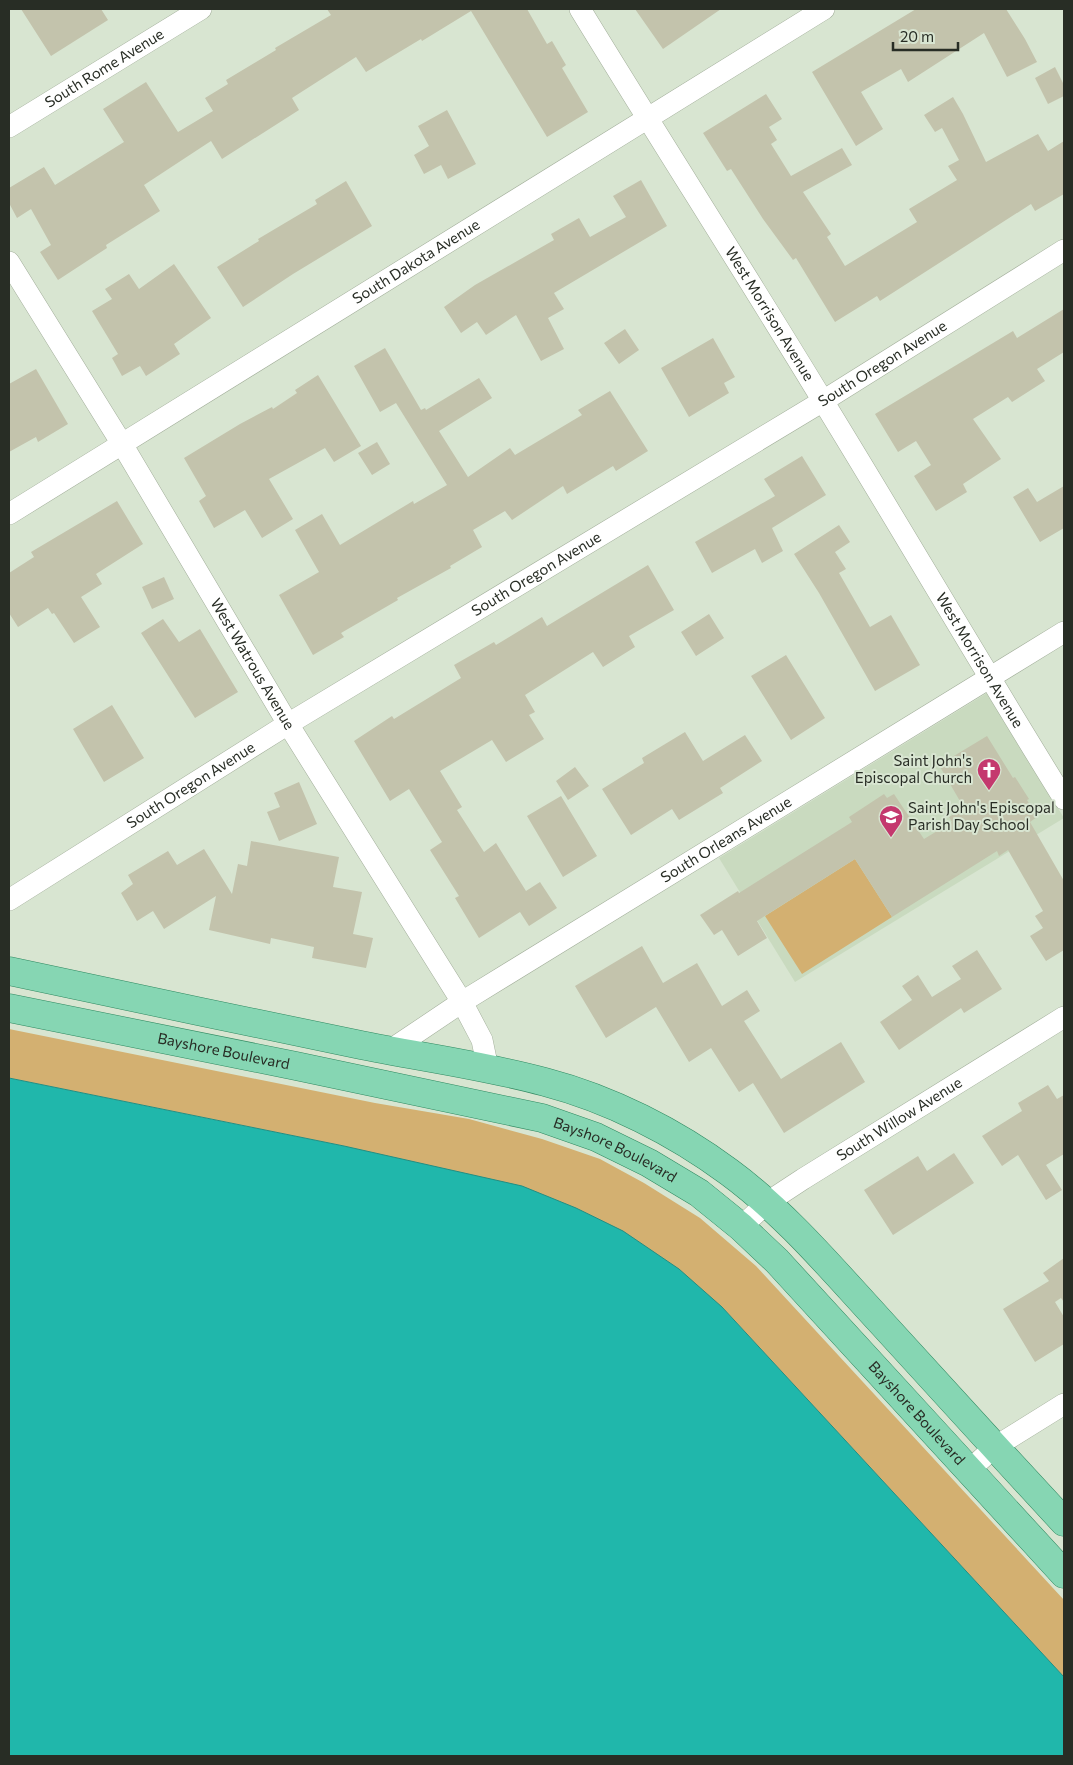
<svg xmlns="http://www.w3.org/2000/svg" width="1073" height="1765" viewBox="0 0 1073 1765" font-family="Commissioner,sans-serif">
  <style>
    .built { fill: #c9dabf }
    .green { fill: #d3b071 }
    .water { fill: #20b7ab; stroke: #228e83 }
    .building { fill: #c3c3ac }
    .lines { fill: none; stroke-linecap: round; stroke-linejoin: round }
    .minor-casing { stroke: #a2ae9a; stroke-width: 22 }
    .major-casing { stroke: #308961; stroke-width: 29 }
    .minor { stroke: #fff; stroke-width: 21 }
    .major { stroke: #86d6b3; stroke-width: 28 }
    .labels { text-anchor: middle; stroke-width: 4; stroke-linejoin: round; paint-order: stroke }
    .street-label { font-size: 15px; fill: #282d25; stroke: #d8e5d1 }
    .poi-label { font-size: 15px; fill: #282d25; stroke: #d8e5d1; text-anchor: end }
  </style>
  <rect width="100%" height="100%" fill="#d8e5d1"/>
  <path class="built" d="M987,693L1064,818L795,982L719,858Z"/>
  <path class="green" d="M855,859L892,917L802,974L765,916Z
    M9,1029L375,1103L469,1119L542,1139L600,1159L644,1183L700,1218L756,1266L1064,1600V1677L722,1307L344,1146L9,1078Z"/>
  <path class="water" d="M9,1078L344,1146L522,1186L576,1208L623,1231L679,1269L722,1307L1064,1677V1756H9Z"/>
  <path class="building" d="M21,9H101L108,20L51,56Z
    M327,9H527L547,44L552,41L566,65L562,68L588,112L547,137L471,11L422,41L421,39L366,72L356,57L292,98L299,110L222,159L211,141L144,185L160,211L106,245L107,248L58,280L40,252L51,245L31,209L17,218L9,203V188L44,167L55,185L124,142L103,109L146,82L178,132L213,111L205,98L228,84L226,80L276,50L275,48L331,15Z
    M635,9H721L663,49Z
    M916,9H1006L1025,39L1037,62L1007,77L984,33L908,82L901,69L861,92L883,129L856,146L812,72Z
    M1055,67L1064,85V96L1048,104L1035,78Z
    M766,94L782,119L769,127L777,140L771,144L791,176L842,148L852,165L803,192L831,234L827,237L845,266L917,222L909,209L957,180L948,166L959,160L942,128L935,132L924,115L953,97L963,114L986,162L1038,134L1048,151L1064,141V194L1035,211L1031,204L880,301L877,296L835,322L796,258L793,260L763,219L731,169L727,171L703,133Z
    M447,110L476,164L448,179L441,165L424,174L414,155L429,146L418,126Z
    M641,180L667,226L554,293L564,309L548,318L564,349L541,361L516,315L486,335L477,322L461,333L444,307L475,285L554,240L551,234L579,218L590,237L626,217L613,196Z
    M346,181L372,226L293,274L243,307L217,267L259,241L258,239L317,204L315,200Z
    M174,264L211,318L174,344L180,354L146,376L140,366L122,376L112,358L118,354L92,311L112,299L105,289L129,274L139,289Z
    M1064,309V352L1037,369L1045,381L1012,402L1008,397L973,419L1001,459L963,484L967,492L936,511L914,476L931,465L916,441L898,452L875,414L1013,331L1017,338Z
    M625,329L639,350L619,364L604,343Z
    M713,338L735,377L724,383L729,393L689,417L661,368Z
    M385,348L421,410L425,408L426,410L479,378L492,398L439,431L468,477L510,448L515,455L582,415L578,410L610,391L648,451L616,471L613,466L567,494L563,486L512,520L505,511L473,530L482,547L450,566L451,568L397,598L398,600L341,633L344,637L313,655L279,595L319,572L295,530L322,514L340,545L413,501L414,504L447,485L396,403L380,412L354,366Z
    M36,369L68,424L38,442L36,437L9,452V384Z
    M318,375L361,446L334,462L325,448L269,479L293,519L262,538L245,510L214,528L199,501L206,496L184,458L240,424L272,407L273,409L297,393L295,390Z
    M377,442L390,464L372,475L358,453Z
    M802,456L826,495L772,528L783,551L762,563L755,549L712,573L695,542L775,496L764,479Z
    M1064,486V528L1040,542L1013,497L1028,488L1037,502Z
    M117,501L143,544L96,574L102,584L81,597L100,627L74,643L54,613L52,614L48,608L18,627L9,613V573L34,557L31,552Z
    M839,525L850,542L835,552L846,569L839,573L870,627L891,615L920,665L875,691L819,593L794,554Z
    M648,565L674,610L629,636L635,647L603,667L593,652L525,695L535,712L529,715L544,739L506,762L492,740L440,771L462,807L457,810L484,852L496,843L526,891L540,882L557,908L529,926L520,912L479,938L455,898L459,896L430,850L442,842L409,789L390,801L354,741L392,716L394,719L461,678L454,665L494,642L496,645L542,617L547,626Z
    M164,577L174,599L152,609L142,587Z
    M709,614L724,638L696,656L681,632Z
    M163,619L179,642L200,629L238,692L195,718L141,633Z
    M786,655L825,718L791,740L751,676Z
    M112,705L144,758L104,782L73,729Z
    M685,732L703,761L745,735L762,761L720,788L723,793L679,820L672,809L631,835L602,789L644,763L642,758Z
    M987,736L1013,778L1015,777L1029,799L1027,800L1037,817L1030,822L1064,881V950L1046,961L1030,936L1043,928L1035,916L1043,911L1008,850L999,856L997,851L892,917L855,859L757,921L767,938L738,956L722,930L714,935L700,915L738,891L739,893L852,822L849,817L884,794L887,798L894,794L924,839L952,822L949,817L964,808L939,765Z
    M575,767L589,786L568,800L556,781Z
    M299,782L317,824L279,841L267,812L280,807L274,793Z
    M561,796L597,856L563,877L527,816Z
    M251,841L339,857L333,887L362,892L353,934L373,938L366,968L312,958L314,947L271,938L270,944L209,930L216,896L164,929L153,911L137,921L121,893L133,884L128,875L168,851L177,865L204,849L232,894L238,864L247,866Z
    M642,946L663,983L697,963L722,1006L747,990L760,1011L744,1021L781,1079L841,1042L865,1082L784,1133L753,1083L739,1092L711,1048L689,1062L656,1007L606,1038L575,986Z
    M977,950L1002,989L964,1013L961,1008L899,1050L880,1022L912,1000L902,986L918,975L932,997L961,979L952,966Z
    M1048,1085L1057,1099L1064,1095V1154L1046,1165L1062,1190L1046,1200L1018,1155L1002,1166L982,1136L1022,1111L1018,1103Z
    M954,1153L974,1183L893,1235L864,1190L918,1156L927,1171Z
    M1064,1258V1302L1061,1298L1055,1302L1064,1317V1344L1035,1362L1003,1309L1049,1281L1043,1273Z"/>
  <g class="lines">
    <g class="minor-casing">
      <g id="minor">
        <path id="s1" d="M580,9C660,140 743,269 823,401C904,533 982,667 1064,799"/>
        <path id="s2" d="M9,127L201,9"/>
        <path id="s3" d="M9,262L122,444L288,724L462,1002L482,1040L488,1069"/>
        <path id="s4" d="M9,514L824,9"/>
        <path id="s5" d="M9,900L288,724L823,401L1064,250"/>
        <path id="s6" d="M389,1051L462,1002L1064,632"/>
        <path id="s7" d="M741,1227L768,1202L803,1179L1064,1017"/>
        <path d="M969,1470L995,1447L1064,1404"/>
      </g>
    </g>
    <g class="major-casing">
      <g id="major">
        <path d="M9,971C125,996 240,1020 356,1044C419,1057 483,1065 545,1082C610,1099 675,1132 729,1172C786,1214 831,1268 879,1320C940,1387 1002,1455 1064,1522"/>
        <path id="s8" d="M9,1008L296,1066L542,1118L596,1137L649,1163L699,1193L741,1227L777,1261L1064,1574"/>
      </g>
    </g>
    <use href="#minor" class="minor"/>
    <use href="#major" class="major"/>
  </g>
  <defs>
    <g id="church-pin" transform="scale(1.25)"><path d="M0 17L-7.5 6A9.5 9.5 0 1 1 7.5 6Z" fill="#c4396e" stroke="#d8e5d1"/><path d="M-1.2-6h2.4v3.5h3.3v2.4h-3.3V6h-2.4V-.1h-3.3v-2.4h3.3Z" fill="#fff"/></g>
    <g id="school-pin" transform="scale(1.25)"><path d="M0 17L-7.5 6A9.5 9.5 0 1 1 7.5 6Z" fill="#c4396e" stroke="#d8e5d1"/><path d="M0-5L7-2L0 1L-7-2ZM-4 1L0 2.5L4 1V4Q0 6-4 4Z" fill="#fff"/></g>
  </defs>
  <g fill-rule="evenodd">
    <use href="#church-pin" x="989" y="770"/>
    <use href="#school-pin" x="891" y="817"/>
  </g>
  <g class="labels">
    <g class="street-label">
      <text dy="5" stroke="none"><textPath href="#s2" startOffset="112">South Rome Avenue</textPath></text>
      <text dy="5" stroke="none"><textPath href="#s4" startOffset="479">South Dakota Avenue</textPath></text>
      <text dy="5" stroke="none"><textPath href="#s1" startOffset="359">West Morrison Avenue</textPath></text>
      <text dy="5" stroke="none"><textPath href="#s5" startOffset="1025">South Oregon Avenue</textPath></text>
      <text dy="5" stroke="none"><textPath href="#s5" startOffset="620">South Oregon Avenue</textPath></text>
      <text dy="5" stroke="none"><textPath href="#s1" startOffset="764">West Morrison Avenue</textPath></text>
      <text dy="5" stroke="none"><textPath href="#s3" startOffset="470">West Watrous Avenue</textPath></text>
      <text dy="5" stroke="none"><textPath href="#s5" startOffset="215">South Oregon Avenue</textPath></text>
      <text dy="5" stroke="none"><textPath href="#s6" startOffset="398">South Orleans Avenue</textPath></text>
      <text dy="5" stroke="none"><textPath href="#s8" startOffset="219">Bayshore Boulevard</textPath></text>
      <text dy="5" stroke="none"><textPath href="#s7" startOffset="192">South Willow Avenue</textPath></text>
      <text dy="5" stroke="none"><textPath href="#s8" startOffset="624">Bayshore Boulevard</textPath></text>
      <text dy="5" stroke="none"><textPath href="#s8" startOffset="1029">Bayshore Boulevard</textPath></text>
    </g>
    <g class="poi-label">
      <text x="972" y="766">Saint John's<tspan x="972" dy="17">Episcopal Church</tspan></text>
      <text x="908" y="813" text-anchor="start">Saint John's Episcopal<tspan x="908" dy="17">Parish Day School</tspan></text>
    </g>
  </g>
  <rect width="1073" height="1765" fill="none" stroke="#282d25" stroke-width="20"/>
  <path d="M893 42v8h65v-8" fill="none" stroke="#282d25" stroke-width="2.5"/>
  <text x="900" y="42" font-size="15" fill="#282d25" stroke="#d8e5d1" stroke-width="4" paint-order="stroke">20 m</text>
</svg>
